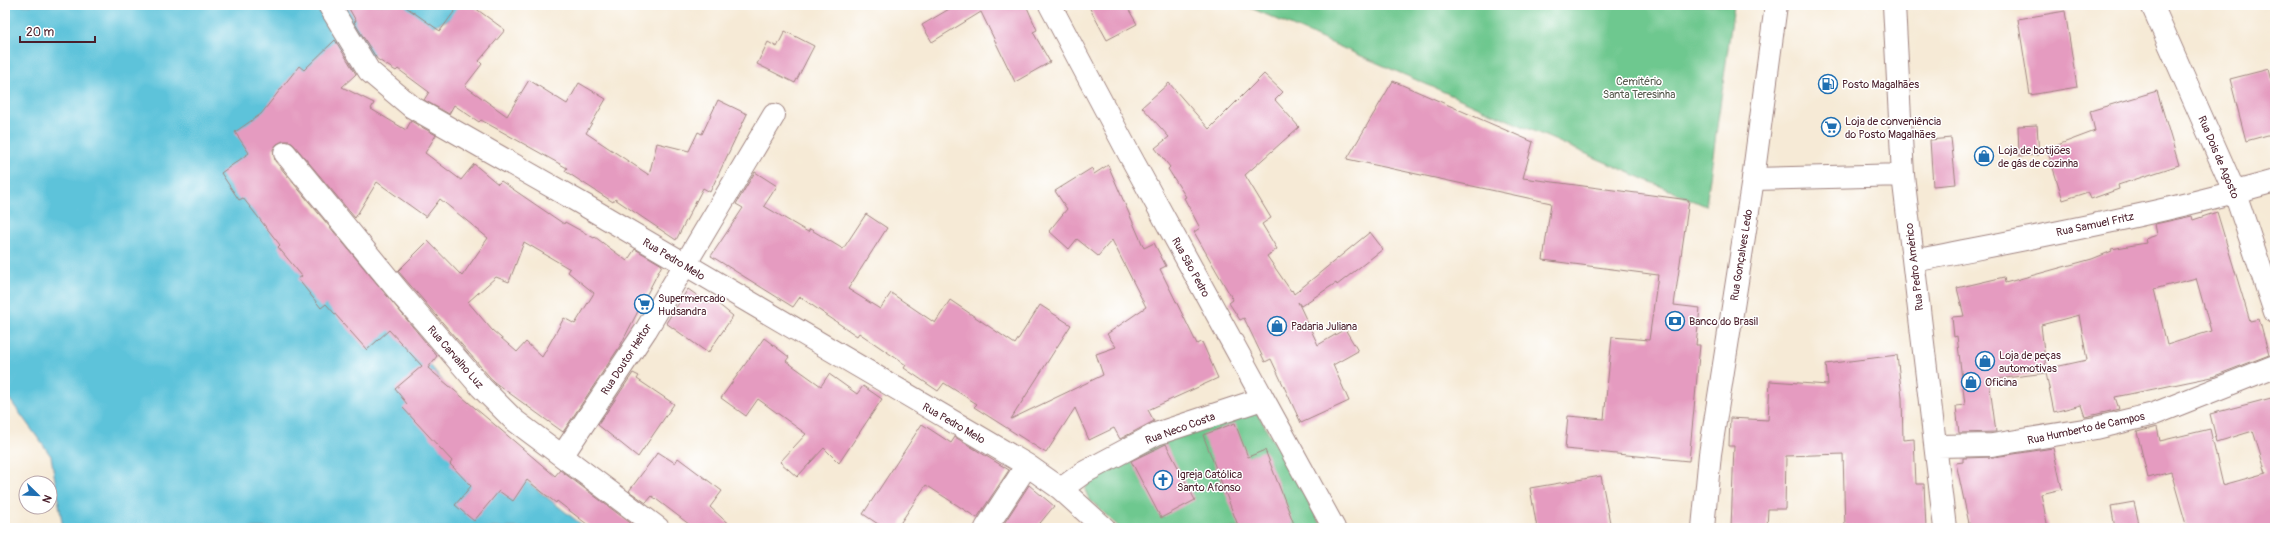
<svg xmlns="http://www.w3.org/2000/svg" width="2280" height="533" viewBox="0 0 2280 533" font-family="Pangolin,sans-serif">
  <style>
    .green { fill: #6ec88f; stroke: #5c745d }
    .water { fill: #5dc3da; stroke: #547182 }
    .building { fill: #e59bc0; fill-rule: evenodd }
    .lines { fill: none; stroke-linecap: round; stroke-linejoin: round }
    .minor-casing { stroke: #a08480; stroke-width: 24 }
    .secondary-casing { stroke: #a08480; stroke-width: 24 }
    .minor { stroke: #fff; stroke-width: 22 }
    .secondary { stroke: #fff; stroke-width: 22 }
    .labels { text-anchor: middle; stroke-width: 3; stroke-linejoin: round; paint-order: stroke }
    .park-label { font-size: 11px; fill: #575a4e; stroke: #fff }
    .poi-label { font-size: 11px; fill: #4a1f2b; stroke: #fff; text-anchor: start }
    .street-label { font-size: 11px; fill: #4a1f2b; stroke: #fff }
  </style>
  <rect width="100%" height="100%" fill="#fff"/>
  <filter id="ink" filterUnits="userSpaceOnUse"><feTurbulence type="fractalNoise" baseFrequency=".025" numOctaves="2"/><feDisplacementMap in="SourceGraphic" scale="8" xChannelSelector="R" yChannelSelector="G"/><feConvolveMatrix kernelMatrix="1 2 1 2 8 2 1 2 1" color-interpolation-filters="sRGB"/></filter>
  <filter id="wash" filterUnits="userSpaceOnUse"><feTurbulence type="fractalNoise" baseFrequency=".012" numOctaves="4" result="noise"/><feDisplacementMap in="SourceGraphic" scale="16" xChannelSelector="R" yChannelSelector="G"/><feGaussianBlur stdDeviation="0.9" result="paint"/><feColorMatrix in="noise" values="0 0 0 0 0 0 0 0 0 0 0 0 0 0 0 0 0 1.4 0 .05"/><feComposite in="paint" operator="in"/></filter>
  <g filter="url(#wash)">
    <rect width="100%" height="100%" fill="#f6ead6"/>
    <path class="green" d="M1244,5H1734L1706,206Z
      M1256,411L1323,528H1120L1089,499L1085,490L1090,479L1158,440Z"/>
    <path class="water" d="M5,5H482L384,47L287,112L254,161L380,302L517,474L586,528H63L51,456L5,393Z"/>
    <g id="blocks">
      <path class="building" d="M347,5H403L440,31L459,5H471L505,30L479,61L482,64L465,86L507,116L529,80L567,104L579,83L606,99L586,133L649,175L657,143L689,151L698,132L702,134L718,100L747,114L710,192L703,188L676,240L615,199L613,202L565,171L567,168L481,120L479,122L454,105L449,114L424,100L429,92L398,69L396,71L377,59L354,22L356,21Z
        M956,5H1026L1037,30L1033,32L1050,62L1015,82L981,12L932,42L922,25Z
        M1088,5H1126L1137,24L1107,40Z
        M2065,11L2077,87L2030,95L2018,19Z
        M785,31L814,46L795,83L757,64L768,42L777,47Z
        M335,40L356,74L342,87L374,103L371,109L406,130L411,121L436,135L425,153L461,180L474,164L498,184L501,181L564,224L565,222L594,238L595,237L627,261L635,249L662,265L620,346L563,432L494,382L398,271L428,241L462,276L488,238L440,199L426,217L377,182L355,218L294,145L289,141H283L277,144L273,149L275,161L437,356L428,368L555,476L560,470L637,528H592L557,501L556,503L527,480L513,501L499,491L474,521L455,505L471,486L450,464L452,461L403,408L407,404L395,389L422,366L389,330L367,350L326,304L321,308L298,279L302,276L278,247L280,245L243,198L239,200L221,173L249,153L235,132L261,114L299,66L304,70ZM524,242L570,269L568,272L594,293L575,324L564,318L542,357L526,342L517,352L492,330L468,302L496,277L509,282Z
        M2269,69L2275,93V133L2246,141L2230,79Z
        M1264,74L1283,92L1275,100L1299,127L1245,175L1271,218L1262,224L1277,249L1267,256L1291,291L1292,290L1294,294L1370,232L1383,249L1337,285L1336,283L1301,306L1298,302L1318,345L1345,329L1358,351L1333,365L1349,401L1301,423L1271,359L1265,362L1244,318L1240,320L1229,303L1233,300L1194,232L1200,228L1184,198L1186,197L1168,169L1170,167L1155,148L1169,137L1142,107L1169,83L1209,129Z
        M1393,81L1533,142L1523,178L1689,200L1674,305L1700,308L1696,345H1700L1689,461L1565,449L1568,416L1604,419L1612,337L1649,340L1658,275L1543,260L1551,203L1347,159Z
        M2157,91L2179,165L2118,185L2119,189L2091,199L2088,192L2063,200L2047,149L2095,131L2090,111Z
        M2037,125L2039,155L2019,156L2018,126Z
        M1951,138L1956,184L1933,186L1930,140Z
        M1108,165L1144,248L1154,243L1166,266L1160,269L1197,344L1202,342L1218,378L1148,410L1154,421L1120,439L1114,428L1089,440L1075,408L1046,453L974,407L977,404L944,383L938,391L904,368L906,365L859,333L857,336L800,297L793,307L711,256L743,208L736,204L755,172L777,186L764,206L808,232L810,229L843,249L866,214L887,228L848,289L880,309L891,293L935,323L950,300L1015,344L1040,305L1071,325L1011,419L1103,375L1096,354L1116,347L1107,334L1146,307L1112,240L1098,256L1077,239L1069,249L1049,231L1067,209L1055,191L1092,168L1094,174Z
        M2217,212L2250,321L2259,319L2269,355L2212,377L2115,397L2119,409L2085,417L2081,405L2054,412L2046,373L1989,380L1996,432L1959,433L1956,406L1965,405L1957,336L1954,337L1952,317L1964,316L1957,288L2004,277L2005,283L2092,259L2112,251L2111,249L2146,243L2145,239L2157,235L2155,224L2192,216L2193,220ZM2196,278L2211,331L2167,345L2154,289ZM2079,315L2087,360L2046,369L2041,325Z
        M688,289L709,304L712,299L733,316L708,353L666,323Z
        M764,338L789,357L786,361L821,386L829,374L857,394L863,386L882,399L839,463L824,448L797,477L780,462L806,434L758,399L746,416L721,398Z
        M1897,355L1902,397L1903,440L1914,439L1916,484H1924L1926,528H1845L1843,454L1786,456L1785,509H1768L1767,528H1731L1734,446H1729L1730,418L1768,420L1770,381L1828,385L1826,364Z
        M633,373L639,376L637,379L674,404L638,457L598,425Z
        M2275,397V528H2187L2171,472L2148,478L2137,432L2157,427L2160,441L2210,429L2223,485L2266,473L2253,431L2217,442L2210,414Z
        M1235,423L1248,457L1265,450L1294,524L1282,528H1239L1203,435Z
        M922,424L951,443L955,437L1009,470L977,518L926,485L897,528H884L863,514Z
        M1166,444L1195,500L1161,518L1131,461Z
        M2053,448L2062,489L2041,494L2048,528H1970L1956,463L1963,462V458L1994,457Z
        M658,452L675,463L678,458L722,491L710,507L733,528H694L652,496L646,503L629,491Z
        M1601,476L1611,528H1537L1530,488Z
        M1029,485L1054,506L1036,528H1001Z
        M2134,502L2140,528H2115L2111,506Z"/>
    </g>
  </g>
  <g filter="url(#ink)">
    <use href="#blocks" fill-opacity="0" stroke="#a08480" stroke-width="1"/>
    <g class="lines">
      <g class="minor-casing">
        <path id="minor" d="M329,5L369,71L412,107L586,206L1027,465L1061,489L1104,528
          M1050,5L1128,152L1334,528
          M1894,5L1903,175L1945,528
          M2152,5L2235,193L2275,312
          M285,153L400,293L481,387L514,420L658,528
          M1753,179L1903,175
          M1914,261C2034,237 2156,215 2275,181
          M1937,446L1992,445L2096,428L2154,414L2275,366
          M562,456L646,330L774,115
          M1061,489L1083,473L1156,434L1262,399
          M986,528L1027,465"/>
      </g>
      <g class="secondary-casing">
        <path id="secondary" d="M1703,528L1710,454L1753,179L1776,5"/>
      </g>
      <use href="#minor" class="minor"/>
      <use href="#secondary" class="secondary"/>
    </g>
  </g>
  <defs>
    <g id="fuel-ring" transform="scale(1)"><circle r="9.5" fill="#fff" stroke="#1f6fb2" stroke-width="1.5"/><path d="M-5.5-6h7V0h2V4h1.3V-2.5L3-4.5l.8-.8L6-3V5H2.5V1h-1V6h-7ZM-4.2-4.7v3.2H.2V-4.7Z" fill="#1f6fb2"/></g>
    <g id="supermarket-ring" transform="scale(1)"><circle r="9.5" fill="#fff" stroke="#1f6fb2" stroke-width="1.5"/><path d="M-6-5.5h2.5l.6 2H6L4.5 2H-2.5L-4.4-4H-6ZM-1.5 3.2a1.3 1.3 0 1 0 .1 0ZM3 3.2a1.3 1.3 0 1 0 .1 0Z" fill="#1f6fb2"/></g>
    <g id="shop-ring" transform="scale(1)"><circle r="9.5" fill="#fff" stroke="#1f6fb2" stroke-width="1.5"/><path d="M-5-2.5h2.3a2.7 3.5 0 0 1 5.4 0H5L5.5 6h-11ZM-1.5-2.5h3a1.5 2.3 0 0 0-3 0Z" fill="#1f6fb2"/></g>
    <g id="bank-ring" transform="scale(1)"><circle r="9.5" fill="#fff" stroke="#1f6fb2" stroke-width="1.5"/><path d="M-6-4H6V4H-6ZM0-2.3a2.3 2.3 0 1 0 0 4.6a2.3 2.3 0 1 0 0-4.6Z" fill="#1f6fb2"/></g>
    <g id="church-ring" transform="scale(1)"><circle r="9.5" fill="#fff" stroke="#1f6fb2" stroke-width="1.5"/><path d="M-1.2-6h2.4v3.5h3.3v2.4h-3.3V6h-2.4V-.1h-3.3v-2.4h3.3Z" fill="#1f6fb2"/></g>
  </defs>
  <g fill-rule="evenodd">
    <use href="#fuel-ring" x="1828" y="84"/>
    <use href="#supermarket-ring" x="1831" y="127"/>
    <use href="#shop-ring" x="1984" y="156"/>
    <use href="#supermarket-ring" x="644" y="304"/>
    <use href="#bank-ring" x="1675" y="321"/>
    <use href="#shop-ring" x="1277" y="326"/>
    <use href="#shop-ring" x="1985" y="361"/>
    <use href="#shop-ring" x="1971" y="382"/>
    <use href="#church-ring" x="1163" y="480"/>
  </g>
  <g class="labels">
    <g class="park-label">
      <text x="1639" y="85">Cemitério<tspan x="1639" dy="13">Santa Teresinha</tspan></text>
    </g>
    <g class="poi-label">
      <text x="1842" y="88">Posto Magalhães</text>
      <text x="1845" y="125">Loja de conveniência<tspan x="1845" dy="13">do Posto Magalhães</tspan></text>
      <text x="1998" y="154">Loja de botijões<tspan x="1998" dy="13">de gás de cozinha</tspan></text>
      <text x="658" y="302">Supermercado<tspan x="658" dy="13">Hudsandra</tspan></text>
      <text x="1689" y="325">Banco do Brasil</text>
      <text x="1291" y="330">Padaria Juliana</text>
      <text x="1999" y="359">Loja de peças<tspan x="1999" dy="13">automotivas</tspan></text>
      <text x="1985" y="386">Oficina</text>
      <text x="1177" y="478">Igreja Católica<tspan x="1177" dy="13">Santo Afonso</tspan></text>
    </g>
    <g class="street-label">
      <text transform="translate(2219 157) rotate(67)" y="4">Rua Dois de Agosto</text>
      <text transform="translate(2095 224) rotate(-12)" y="4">Rua Samuel Fritz</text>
      <text transform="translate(1741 255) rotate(-81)" y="4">Rua Gonçalves Ledo</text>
      <text transform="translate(674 259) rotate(31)" y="4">Rua Pedro Melo</text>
      <text transform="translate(1191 267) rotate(61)" y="4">Rua São Pedro</text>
      <text transform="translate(1914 267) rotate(-97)" y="4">Rua Pedro Américo</text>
      <text transform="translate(456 357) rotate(49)" y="4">Rua Carvalho Luz</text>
      <text transform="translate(626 359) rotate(-57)" y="4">Rua Doutor Heitor</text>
      <text transform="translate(954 423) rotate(30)" y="4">Rua Pedro Melo</text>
      <text transform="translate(1180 428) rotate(-20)" y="4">Rua Neco Costa</text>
      <text transform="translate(2086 428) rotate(-12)" y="4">Rua Humberto de Campos</text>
    </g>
  </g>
  <rect width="2280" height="533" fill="none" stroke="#fff" stroke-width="20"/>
  <g transform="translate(38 495) rotate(113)"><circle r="19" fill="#ffffff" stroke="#b7a5aa"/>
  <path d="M0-3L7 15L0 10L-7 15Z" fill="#1f6fb2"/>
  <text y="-6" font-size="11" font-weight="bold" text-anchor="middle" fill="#4a1f2b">N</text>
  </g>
  <path d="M20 36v6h75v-6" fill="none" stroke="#4a1f2b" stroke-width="2"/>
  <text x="26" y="36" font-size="12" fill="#4a1f2b" stroke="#ffffff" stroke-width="3" paint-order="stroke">20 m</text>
</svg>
